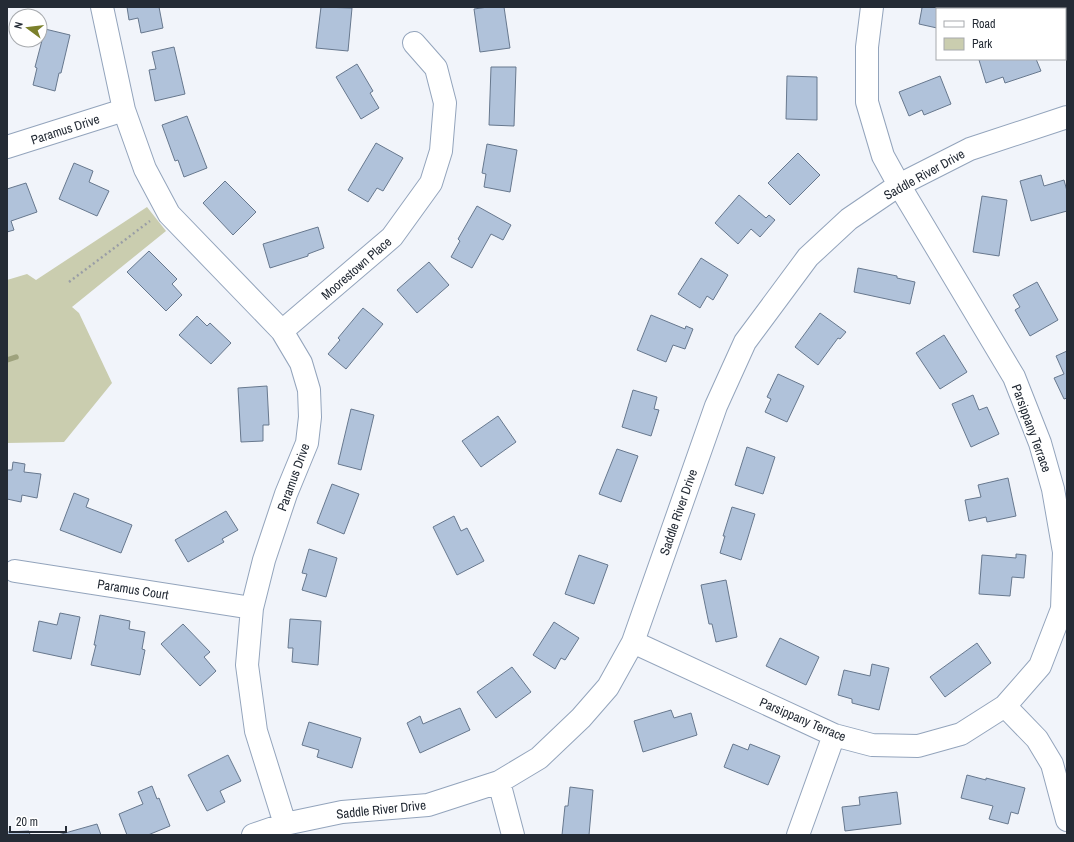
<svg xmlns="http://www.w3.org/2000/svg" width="1074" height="842" viewBox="0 0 1074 842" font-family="'Archivo Narrow',sans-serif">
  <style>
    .green { fill: #cacdaf }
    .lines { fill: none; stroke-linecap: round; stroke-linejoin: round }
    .stream { stroke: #9ea27d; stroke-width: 5.5 }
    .building { fill: #b0c2da; stroke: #67788e }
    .minor-casing { stroke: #93a4bc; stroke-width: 24 }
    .path { stroke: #9a9ea6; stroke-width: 2.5; stroke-dasharray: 2 3; stroke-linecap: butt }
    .minor { stroke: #fff; stroke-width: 22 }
    .labels { text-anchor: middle; stroke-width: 3.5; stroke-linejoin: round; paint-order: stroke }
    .street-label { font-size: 13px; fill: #242b35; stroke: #fff }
  </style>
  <rect width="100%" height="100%" fill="#f1f4fa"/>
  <path class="green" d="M147,207L166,231L72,307L79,313L112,383L64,442L7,443V280L27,274L36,280Z"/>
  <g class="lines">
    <path class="stream" d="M7,360L16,357"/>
  </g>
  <path class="building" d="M127,7H159L163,28L141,33L138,18L129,20Z
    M321,7L352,8L348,51L316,48Z
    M488,7H504L510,48L480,52L474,9Z
    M919,7H945L944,9H937V28L919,24L922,8Z
    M45,29L70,35L61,73H59L55,91L33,85L37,68L35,67Z
    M174,47L185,94L155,101L149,70L156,69L152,52Z
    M983,59H1036L1041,71L1005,83L1003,77L986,83L979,60Z
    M357,64L373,91L370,93L379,108L361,119L336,77Z
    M491,67H516L514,126L489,125Z
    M787,76L817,77V120L786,119Z
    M940,76L951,104L924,115L922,110L909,116L899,92Z
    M187,116L207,168L184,177L178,160L175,161L162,125Z
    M376,143L403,158L383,191L377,188L368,202L348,190Z
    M487,144L517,150L510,192L484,187L486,174L482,173Z
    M798,153L820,175L790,205L768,183Z
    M74,163L93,171L89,182L109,191L97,216L59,199Z
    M1041,175L1044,186L1064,180L1067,191V211L1031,221L1020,181Z
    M225,181L256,212L233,235L203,203Z
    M26,183L37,212L11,221L14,230L7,232V189Z
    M739,195L766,218L769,215L775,220L760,237L751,229L738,244L715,223Z
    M982,196L1007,200L999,256L973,252Z
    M477,206L511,225L503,240L491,234L472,268L451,257L460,241L458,239Z
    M318,227L324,248L308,254V256L270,268L263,244Z
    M149,251L177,279L172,284L182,295L166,311L127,272Z
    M701,258L728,275L713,300L707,296L700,308L678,294Z
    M429,262L449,285L417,313L397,290Z
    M858,268L897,276V278L915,282L910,304L854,292Z
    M1037,282L1058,320L1030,336L1015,310L1020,307L1013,295Z
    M363,308L383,324L346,369L328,354L340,340L338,338Z
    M820,313L846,332L840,339L838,338L818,365L795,347Z
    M651,315L685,329L686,326L693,329L685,349L673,345L666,362L637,350Z
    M197,316L207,326L210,323L231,343L211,364L179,335Z
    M944,335L967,372L940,389L916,353Z
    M1067,351V398L1064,399L1054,378L1064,374L1056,356Z
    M778,374L804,386L787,422L765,412L771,399L767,397Z
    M267,386L269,425H263V441L241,442L238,388Z
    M633,390L657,397L654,409L659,410L651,436L622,427Z
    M973,395L979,410L987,407L999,434L971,447L952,404Z
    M351,409L374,415L361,470L338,464Z
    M498,416L516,442L481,467L462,441Z
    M747,447L775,457L763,494L735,485Z
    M617,449L638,456L621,502L599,494Z
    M13,462L25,464L24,472L41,474L37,498L22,495L21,502L7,499V470H12Z
    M1008,478L1016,516L987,522L986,517L969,521L965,500L981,497L978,485Z
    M332,484L359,494L344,534L317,523Z
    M74,493L89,499L86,507L132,525L121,553L60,530Z
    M732,507L755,514L741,560L720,553L725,536H723Z
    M226,511L238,530L222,539L224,542L188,562L175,540Z
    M454,516L461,531L467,528L484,561L457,575L433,527Z
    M309,549L337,558L326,597L302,590L307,574L302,573Z
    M1016,554L1026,555L1024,578L1012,577L1010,596L979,594L982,555L1016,558Z
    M579,555L608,565L594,604L565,594Z
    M726,580L737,637L716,642L712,624H709L701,585Z
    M60,613L80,617L71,659L33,651L39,621L57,625Z
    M100,615L130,621L129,629L145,632L142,649L145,650L140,675L91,665L96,645H94Z
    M290,619L321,621L318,665L292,662L293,648H288Z
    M554,622L579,638L565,660L561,658L555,669L533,655Z
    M183,624L210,652L204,657L216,671L200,686L161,644Z
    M780,638L819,657L806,685L766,666Z
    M977,643L991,663L945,697L930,677Z
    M872,664L889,668L879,710L852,703V699L838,695L844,670L870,676Z
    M512,667L531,692L496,718L477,692Z
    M460,708L470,730L420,753L407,723L420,716L423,724Z
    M671,710L674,718L691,713L697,735L643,752L634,721Z
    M309,722L361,738L352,768L317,757L319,750L302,745Z
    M733,744L748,750L750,744L780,756L768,785L724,767Z
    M228,755L241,781L220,791L225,802L207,811L188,775Z
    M967,775L986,780V778L1025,788L1018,814L1011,812L1008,824L989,819L993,806L961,798Z
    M152,786L157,799L159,798L170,826L148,835H127L119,814L143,804L138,792Z
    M570,787L593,790L589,835H562L565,806H568Z
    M897,792L901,824L845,831L842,807L860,805L859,797Z
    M97,824L101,835H58Z
    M29,831L30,835H7V832Z"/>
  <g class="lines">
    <g class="minor-casing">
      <path id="minor" d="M102,7L124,110L145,169L169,214L282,331L301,363L309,390L310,417L307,443L286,494L264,560L252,608L247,665L256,731L285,824
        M7,147L124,110
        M282,331L392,237L431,183L441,151L445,103L436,68L414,43
        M15,571L252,608
        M633,642L834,735L872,745L918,746L961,734L1005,706L1040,666L1062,609L1064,552L1053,489L1040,443L1014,377L899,185L883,156L867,102V47L872,7
        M1005,706L1037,739L1052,764L1067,820
        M499,782L513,835
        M253,835L285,824L342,812L428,805L499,782L539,758L581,718L608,687L633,642L716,406L745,342L808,257L849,219L899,185L970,149L1067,117
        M798,835L834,735"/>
    </g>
    <path class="path" d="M69,282L150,221"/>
    <use href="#minor" class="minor"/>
  </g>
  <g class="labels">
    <g class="street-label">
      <text transform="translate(65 129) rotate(-18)" y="5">Paramus Drive</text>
      <text transform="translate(924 174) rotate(-29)" y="5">Saddle River Drive</text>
      <text transform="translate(356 268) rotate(-41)" y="5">Moorestown Place</text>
      <text transform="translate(1032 428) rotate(70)" y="5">Parsippany Terrace</text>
      <text transform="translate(293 477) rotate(-70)" y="5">Paramus Drive</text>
      <text transform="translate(678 512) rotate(-71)" y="5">Saddle River Drive</text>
      <text transform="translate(133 589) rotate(9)" y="5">Paramus Court</text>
      <text transform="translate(803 719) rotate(23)" y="5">Parsippany Terrace</text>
      <text transform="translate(381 809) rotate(-6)" y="5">Saddle River Drive</text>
    </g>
  </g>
  <rect width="1074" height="842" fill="none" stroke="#242b35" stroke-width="16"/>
  <rect x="936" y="8" width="130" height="52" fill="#ffffff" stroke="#a7aaae"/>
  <rect x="944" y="21" width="20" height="6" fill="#ffffff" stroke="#a7aaae"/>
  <text x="972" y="28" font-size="12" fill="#242b35">Road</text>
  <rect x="944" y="38" width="20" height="12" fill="#cacdaf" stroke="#a7aaae"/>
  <text x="972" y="48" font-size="12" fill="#242b35">Park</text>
  <g transform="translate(28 28) rotate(285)"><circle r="19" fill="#ffffff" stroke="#a7aaae"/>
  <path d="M0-3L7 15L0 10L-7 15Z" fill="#7b802b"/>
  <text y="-6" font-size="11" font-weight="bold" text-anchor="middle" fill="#242b35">N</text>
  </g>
  <path d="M10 826v6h56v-6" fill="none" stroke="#242b35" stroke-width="2"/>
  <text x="16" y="826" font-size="12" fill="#242b35" stroke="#ffffff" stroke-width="3" paint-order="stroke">20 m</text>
</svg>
